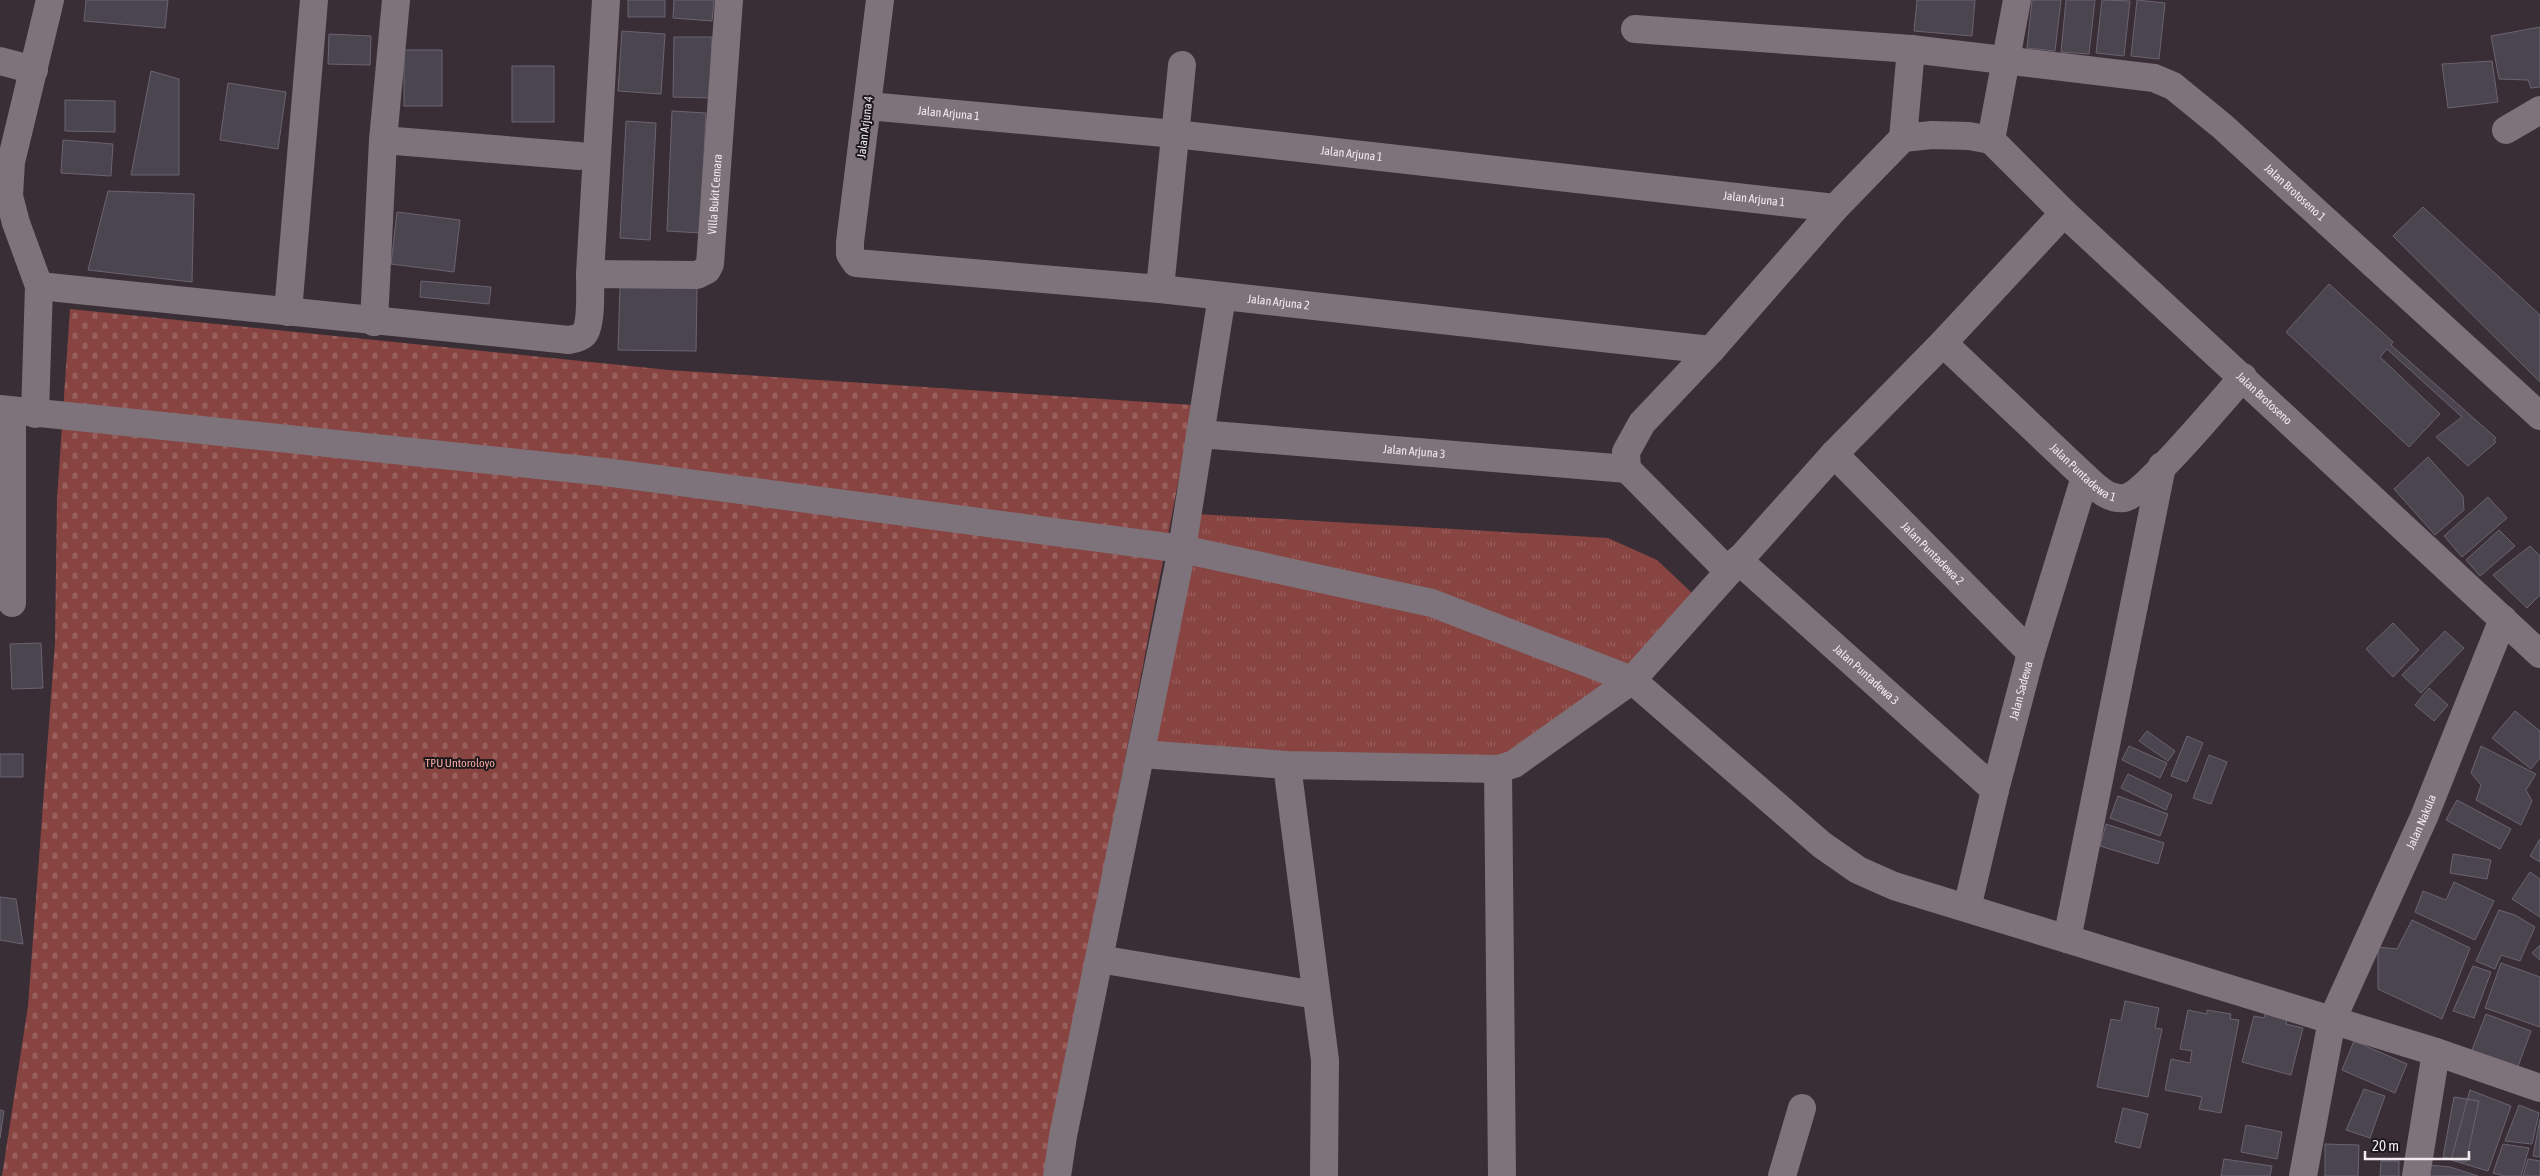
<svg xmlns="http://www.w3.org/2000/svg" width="2540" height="1176" viewBox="0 0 2540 1176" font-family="'Asap Condensed',sans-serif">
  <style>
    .grass { fill: url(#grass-tufts) }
    .cemetery { fill: url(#cemetery-stones) }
    .building { fill: #4b4550; stroke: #6b6470 }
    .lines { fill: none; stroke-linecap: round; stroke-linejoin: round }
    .minor { stroke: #7e727b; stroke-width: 28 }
    .labels { text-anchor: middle; stroke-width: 4; stroke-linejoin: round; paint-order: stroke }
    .street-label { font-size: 12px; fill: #f1eaef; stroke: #1d181b }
    .park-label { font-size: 12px; fill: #f7a8a2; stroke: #1d181b }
  </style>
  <defs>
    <pattern id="grass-tufts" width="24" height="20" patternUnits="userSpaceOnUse" patternTransform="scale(1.25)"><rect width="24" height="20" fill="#884441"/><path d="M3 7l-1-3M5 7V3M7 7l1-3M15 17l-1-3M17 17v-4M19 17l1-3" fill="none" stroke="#995f5d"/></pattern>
    <pattern id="cemetery-stones" width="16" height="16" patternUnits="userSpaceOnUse" patternTransform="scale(1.25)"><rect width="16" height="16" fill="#884441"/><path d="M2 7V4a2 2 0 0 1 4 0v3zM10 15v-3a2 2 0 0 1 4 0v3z" fill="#995f5d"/></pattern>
  </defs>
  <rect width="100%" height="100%" fill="#392e36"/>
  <path class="grass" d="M1197,514L1608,538L1657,560L1692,593L1640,653L1576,708L1501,759L1155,747Z"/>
  <path class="cemetery" d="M70,309L669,370L1193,405L1045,1176H2L28,1006L55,643L57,499Z"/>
  <path class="building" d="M86,0H168L165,28L84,21Z
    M628,0H665V17H628Z
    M674,0H714L712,21L673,18Z
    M1917,0H1975L1972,36L1914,31Z
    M2032,0H2061L2055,51L2027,48Z
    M2066,0H2095L2089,54L2061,52Z
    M2102,0L2130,1L2124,56L2096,53Z
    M2137,0L2165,3L2159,59L2131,56Z
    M2540,27V87L2531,88L2528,80L2499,79L2491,36Z
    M622,31L665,34L661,94L618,91Z
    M329,34L371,36L370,65L328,64Z
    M674,37H712L710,98L673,97Z
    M404,50H442V106H404Z
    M2492,61L2498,102L2448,108L2442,64Z
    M512,66H554V122H512Z
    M151,71L179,79V175H131Z
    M228,83L286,92L278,149L220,140Z
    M65,100L115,101V132L65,131Z
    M672,111L706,113L700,233L667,231Z
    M626,121L656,123L650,240L620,238Z
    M63,140L113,144L111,176L61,173Z
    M108,191L194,194L192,282L88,270Z
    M2423,207L2540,315V382L2393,236Z
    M397,212L460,220L454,272L391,264Z
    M421,281L491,287L489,304L420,297Z
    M2329,284L2393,342L2391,345L2496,438L2494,440L2496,442L2468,466L2436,437L2462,417L2387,349L2380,357L2440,414L2409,447L2286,332Z
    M620,287L697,288L696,351L618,350Z
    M2428,457L2463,496L2464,510L2435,535L2394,489Z
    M2488,497L2507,518L2462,557L2444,536Z
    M2499,530L2515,546L2480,576L2466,560Z
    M2530,546L2540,556V595L2527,608L2493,575Z
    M2393,623L2419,650L2393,677L2366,649Z
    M2445,631L2464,648L2421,693L2402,675Z
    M41,643L43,688L12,689L10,644Z
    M2429,688L2448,705L2434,721L2415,705Z
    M2515,711L2540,731V758L2531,769L2492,738Z
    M2147,731L2175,751L2168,761L2139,741Z
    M2187,736L2203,743L2187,782L2171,776Z
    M2129,746L2167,763L2160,778L2122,760Z
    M2481,746L2536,774L2526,790L2532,801L2521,825L2476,800L2481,785L2471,773Z
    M0,754H23V777H0Z
    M2209,755L2227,762L2211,804L2193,798Z
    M2128,774L2172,795L2166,810L2121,788Z
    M2118,796L2168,814L2160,836L2110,818Z
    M2457,800L2511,829L2500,849L2446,820Z
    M2106,824L2164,843L2158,864L2100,846Z
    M2540,839V862L2530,856Z
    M2453,854L2491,860L2487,879L2450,873Z
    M2530,872L2540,879V917L2512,899Z
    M2454,882L2494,901L2475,940L2415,912L2423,891L2446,900Z
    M0,897L16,899L23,944L0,940Z
    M2499,910L2515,915L2535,927L2520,961L2501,955L2495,969L2476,961Z
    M2412,920L2470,948L2442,1019L2378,989V947L2397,949Z
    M2540,945V960L2532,953Z
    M2501,963L2540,977V1027L2485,1008Z
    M2473,966L2491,972L2474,1018L2453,1011Z
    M2125,1001L2159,1008L2155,1028L2162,1029L2148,1097L2097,1087L2111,1019L2121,1021Z
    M2188,1010L2207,1014V1010L2231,1014L2230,1019L2239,1020L2221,1113L2199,1109L2202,1097L2165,1090L2171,1059L2190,1063L2192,1051L2180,1049Z
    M2266,1011L2288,1016L2286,1024L2303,1028L2291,1075L2242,1062L2254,1016L2264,1018Z
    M2486,1014L2531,1031L2516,1072L2470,1055Z
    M2354,1041L2407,1064L2395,1093L2342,1070Z
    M2364,1089L2385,1096L2370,1138L2346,1130Z
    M2470,1090L2511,1106L2488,1171L2451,1160Z
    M2454,1097L2479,1101L2466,1162L2443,1157Z
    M2519,1105L2539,1113L2532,1144L2505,1141Z
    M2123,1108L2148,1114L2140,1148L2115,1142Z
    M0,1110L4,1111L0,1138Z
    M2540,1119V1157L2533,1156Z
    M2246,1125L2282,1132L2277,1159L2241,1152Z
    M2325,1144L2359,1145L2358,1176H2325Z
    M2503,1144L2529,1148L2521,1176H2504L2493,1173Z
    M2224,1159L2272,1166L2270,1176H2221Z
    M2528,1159L2540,1161V1176H2523Z
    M2381,1161H2399V1176H2380Z
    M2429,1165L2450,1167L2478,1176H2430Z"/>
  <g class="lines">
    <g class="minor">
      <path id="s1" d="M880,0L850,242V254L856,263L1160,289L1711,350"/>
      <path id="s2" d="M1635,29L1911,49L2154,78L2173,86L2222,126L2540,416"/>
      <path d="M0,61L34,70"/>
      <path id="s3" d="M868,106L1175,134L1835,208"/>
      <path d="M2506,130L2540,110"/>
      <path d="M1903,138L1911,49"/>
      <path d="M383,140L579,156"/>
      <path id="s4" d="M1991,140L2064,213L2540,654"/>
      <path d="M1991,140L2017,0"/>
      <path d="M590,274L606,0"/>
      <path id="s5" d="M39,286L569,340C574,339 580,338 584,334C592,324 590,287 590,274L697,275L707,270L710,264L729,0"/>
      <path d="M1160,289L1182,65"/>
      <path d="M288,312L314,0"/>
      <path d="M374,322L383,140L396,0"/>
      <path id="s6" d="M1943,343L2085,477C2096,487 2108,500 2124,498C2143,496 2226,396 2243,377"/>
      <path d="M0,409L605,472L1182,549L1432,603L1632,680L1822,845L1858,870L1894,886L2436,1052L2540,1088"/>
      <path d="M35,414L39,286L16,223L9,196L11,162L50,0"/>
      <path id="s7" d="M1200,434L1627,469"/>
      <path id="s8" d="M1834,454L2031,653"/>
      <path id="s9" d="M1738,560L1995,790"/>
      <path d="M1728,571L1627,469L1626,452L1642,423L1711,350L1835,208L1903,138L1932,135L1969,136L1991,140"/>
      <path d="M12,603V411"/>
      <path d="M1142,754L1287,765L1498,769L1514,764L1632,680L1834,454L1943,343L2064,213"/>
      <path d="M1287,765L1325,1060L1324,1176"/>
      <path d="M1498,769L1502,1176"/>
      <path id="s10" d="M1967,908L1995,790L2031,653L2085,477"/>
      <path d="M2067,939L2162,466"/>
      <path d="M1099,959L1316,995"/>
      <path d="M1057,1176L1063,1136L1182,549L1222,296"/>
      <path d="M1782,1176L1802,1108"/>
      <path id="s11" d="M2303,1176L2332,1020L2424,817L2503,619"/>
      <path d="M2416,1176L2436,1052"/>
    </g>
  </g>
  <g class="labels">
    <g class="street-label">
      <text dy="4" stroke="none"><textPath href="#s3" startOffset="81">Jalan Arjuna 1</textPath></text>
      <text transform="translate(865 127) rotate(-83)" y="4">Jalan Arjuna 4</text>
      <text dy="4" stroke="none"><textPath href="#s3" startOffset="486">Jalan Arjuna 1</textPath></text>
      <text dy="4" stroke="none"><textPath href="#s2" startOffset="704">Jalan Brotoseno 1</textPath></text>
      <text dy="4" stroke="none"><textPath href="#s5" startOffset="805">Villa Bukit Cemara</textPath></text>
      <text dy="4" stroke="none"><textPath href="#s3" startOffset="891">Jalan Arjuna 1</textPath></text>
      <text dy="4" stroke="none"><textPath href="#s1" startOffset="691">Jalan Arjuna 2</textPath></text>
      <text dy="4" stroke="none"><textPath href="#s4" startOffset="376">Jalan Brotoseno</textPath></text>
      <text dy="4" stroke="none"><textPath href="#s7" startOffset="215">Jalan Arjuna 3</textPath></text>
      <text dy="4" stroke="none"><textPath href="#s6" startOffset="191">Jalan Puntadewa 1</textPath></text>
      <text dy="4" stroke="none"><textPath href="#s8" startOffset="140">Jalan Puntadewa 2</textPath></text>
      <text dy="4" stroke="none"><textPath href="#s9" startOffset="172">Jalan Puntadewa 3</textPath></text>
      <text dy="4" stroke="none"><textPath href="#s10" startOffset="224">Jalan Sadewa</textPath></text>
      <text dy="4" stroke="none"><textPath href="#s11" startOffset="376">Jalan Nakula</textPath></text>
    </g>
    <g class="park-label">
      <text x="460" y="767">TPU Untoroloyo</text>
    </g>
  </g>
  <path d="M2365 1151v8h104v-8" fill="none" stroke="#f1eaef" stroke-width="2.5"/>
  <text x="2372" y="1151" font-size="15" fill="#f1eaef" stroke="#1d181b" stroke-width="4" paint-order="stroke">20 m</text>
</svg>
